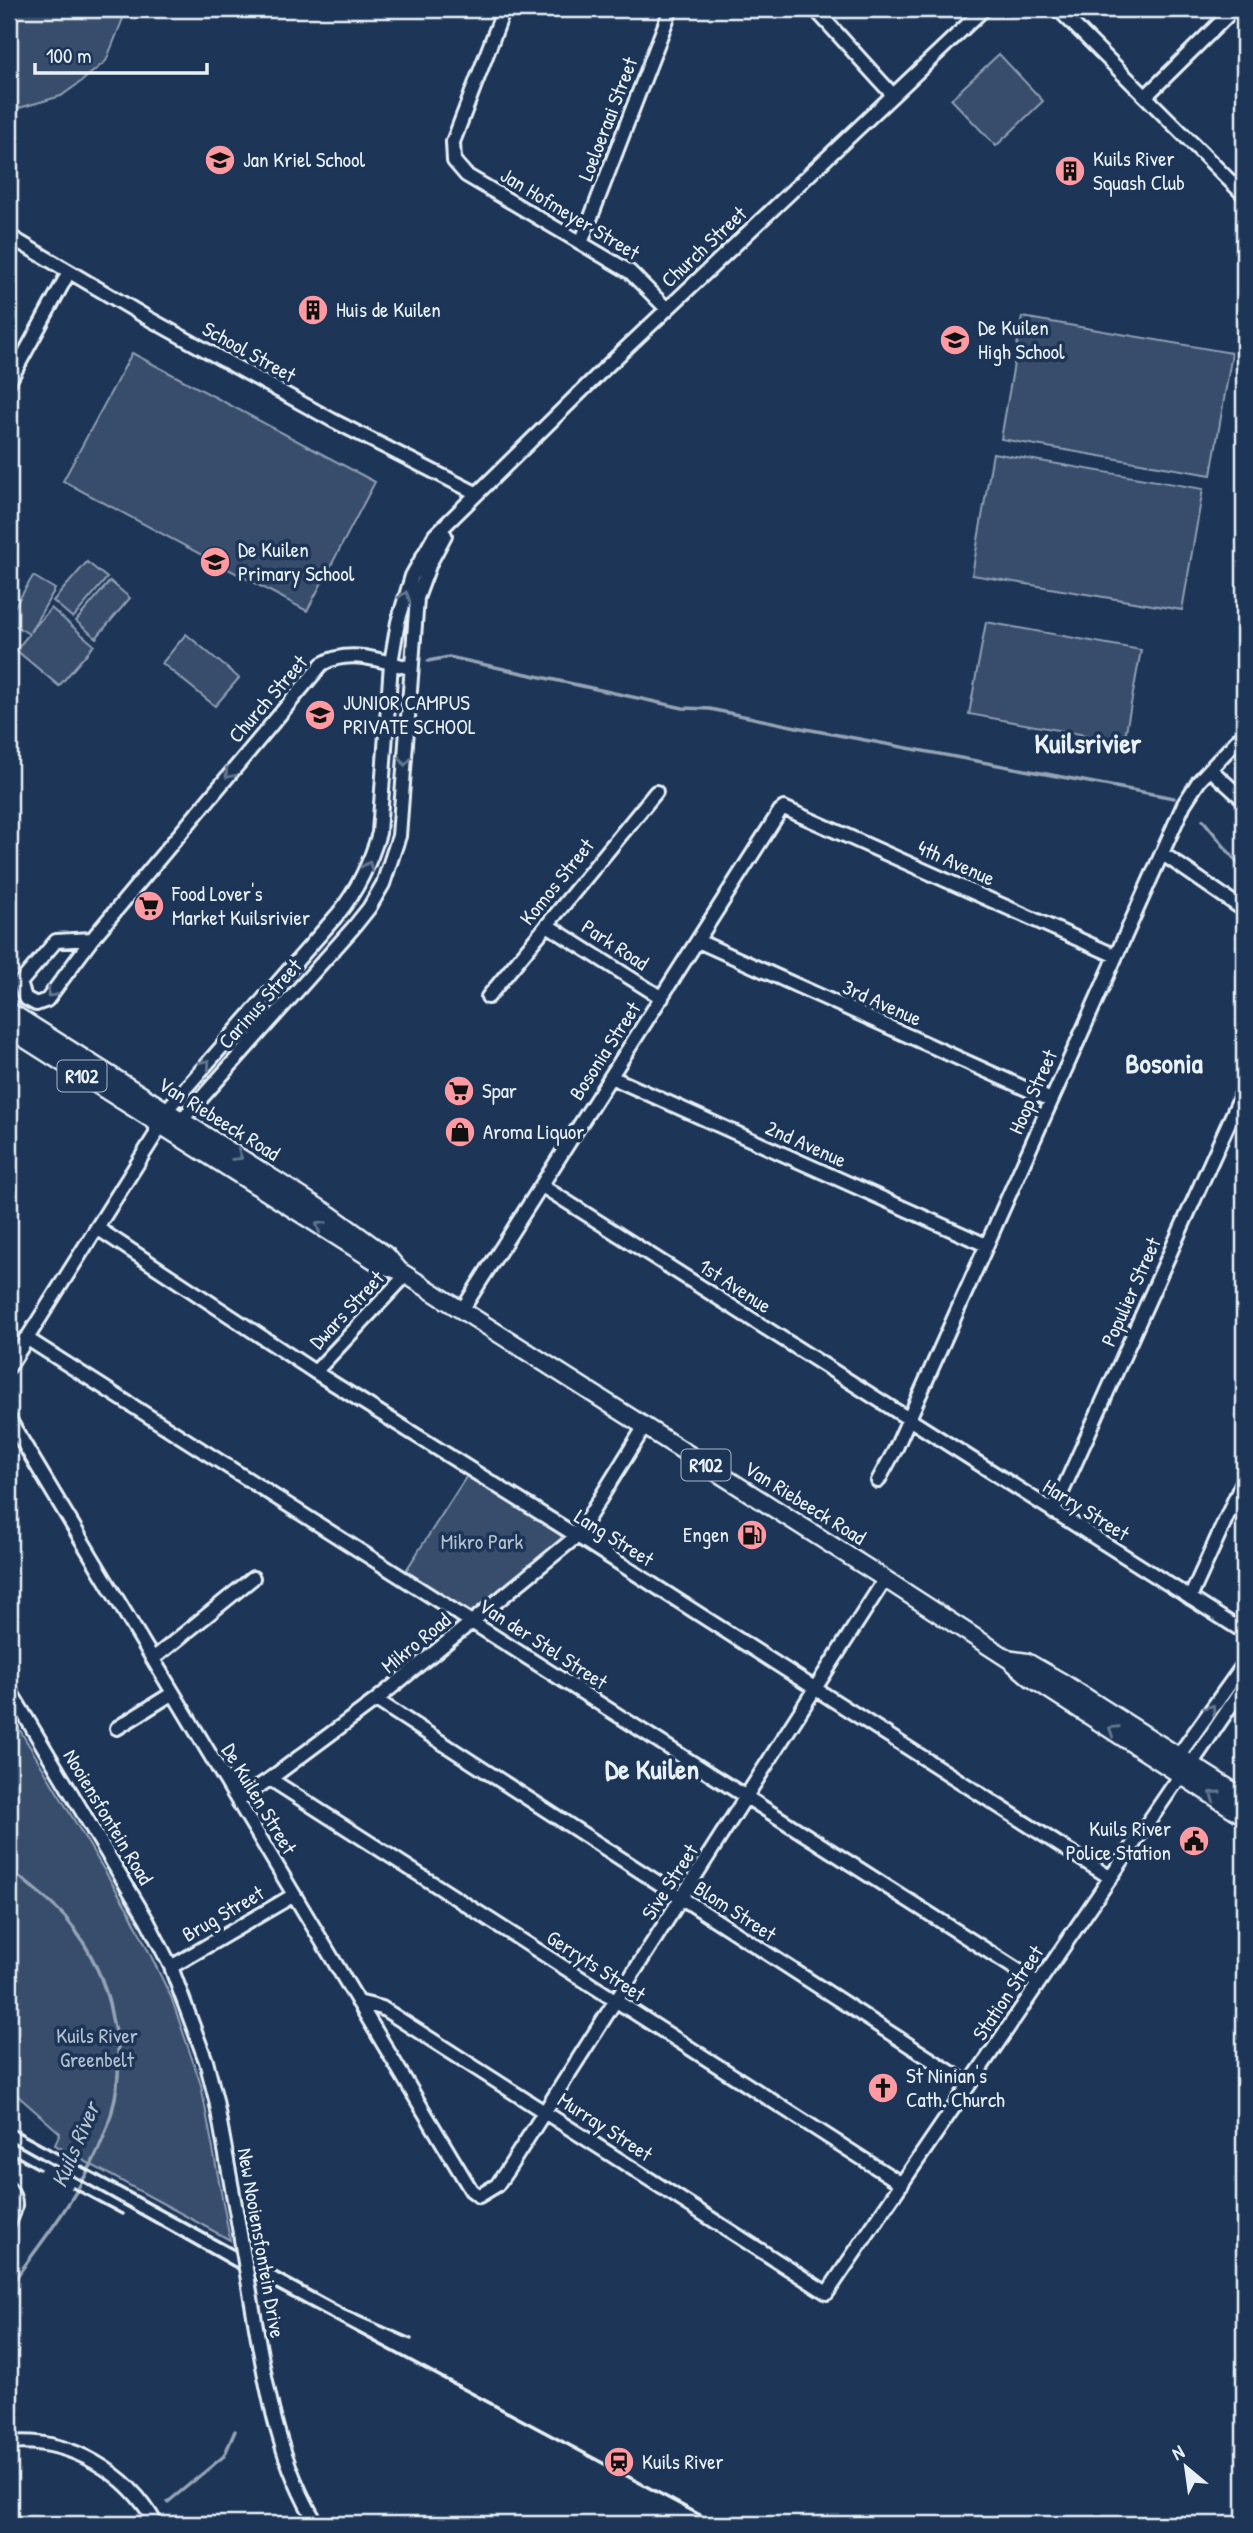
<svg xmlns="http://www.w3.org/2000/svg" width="1253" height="2533" viewBox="0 0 1253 2533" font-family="'Patrick Hand',sans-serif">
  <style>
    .green { fill: #374d6c; stroke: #909fb2; stroke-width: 2 }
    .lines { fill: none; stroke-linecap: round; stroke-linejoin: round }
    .stream { stroke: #95a4b5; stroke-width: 3.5 }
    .minor-casing { stroke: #e8f1f8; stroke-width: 18 }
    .major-casing { stroke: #e8f1f8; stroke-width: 21 }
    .minor { stroke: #1d3557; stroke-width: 12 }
    .major { stroke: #1d3557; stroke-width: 16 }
    .rail { stroke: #e8f1f8; stroke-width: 3.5 }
    .minor-bridge-casing { stroke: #e8f1f8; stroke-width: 18; stroke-linecap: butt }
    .minor-bridge { stroke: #1d3557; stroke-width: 12 }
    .oneway { stroke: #64778f }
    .labels { text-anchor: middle; stroke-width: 7; stroke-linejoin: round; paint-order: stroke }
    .shield { fill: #1d3557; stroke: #abb9c8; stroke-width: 2 }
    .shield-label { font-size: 19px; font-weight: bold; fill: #e8f1f8 }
    .street-label { font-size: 21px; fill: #e8f1f8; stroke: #1d3557 }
    .poi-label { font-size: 21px; fill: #e8f1f8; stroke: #1d3557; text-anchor: start }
    .park-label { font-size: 21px; fill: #b3c0ce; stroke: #1d3557 }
    .water-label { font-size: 23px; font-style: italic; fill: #b7c4d1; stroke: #1d3557 }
    .district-label { font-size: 28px; font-weight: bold; fill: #e8f1f8; stroke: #1d3557 }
  </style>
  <rect width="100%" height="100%" fill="#1d3557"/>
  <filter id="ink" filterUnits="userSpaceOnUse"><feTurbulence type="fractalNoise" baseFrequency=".0143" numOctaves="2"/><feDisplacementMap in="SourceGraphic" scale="14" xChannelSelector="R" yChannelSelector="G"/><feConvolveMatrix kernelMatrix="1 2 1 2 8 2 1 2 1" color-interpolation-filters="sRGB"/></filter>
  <g filter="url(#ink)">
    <path class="green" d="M9,9H123L124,16L106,61L82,81L61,96L9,111Z
      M999,54L1043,101L996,146L951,99Z
      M1022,317L1232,353L1211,475L1001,439Z
      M132,353L375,482L307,611L63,481Z
      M993,453L1203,489L1182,610L972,575Z
      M87,562L107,578L73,618L53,601Z
      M33,576L55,589L30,632L51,608L94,645L59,686L16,650L29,634L9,622V616Z
      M110,581L130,598L96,638L76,621Z
      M986,622L1141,650L1124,742L969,714Z
      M186,634L239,678L215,706L162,663Z
      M468,1474L560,1533L562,1540L472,1613L405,1572Z
      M9,1712L130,1913L171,1997L201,2085L230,2240L55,2145L60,2133L9,2088Z"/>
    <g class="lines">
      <path class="stream" d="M428,661L449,657L683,708L710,709L806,729L1174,798
        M1203,820L1244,871
        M9,1868C27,1884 49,1899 65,1917C89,1945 106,1982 112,2018C114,2028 117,2039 118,2049C125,2141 59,2218 9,2287
        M168,2502L224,2456L235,2431
        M53,2524H79"/>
      <g class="minor-casing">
        <path id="minor" d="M504,9L453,142L454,161L466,175L630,272L667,309
          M815,9L892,94
          M1058,9L1244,195
          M1146,96L1234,9
          M9,236L146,317L332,420L476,493
          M581,243L671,9
          M9,382L69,272
          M1210,769L1244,800
          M1163,854L1244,910
          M547,925L662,998
          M92,939L56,941L20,983L25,998L36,1004L47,1000L92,939L322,664C350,648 381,661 410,668
          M698,941L1051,1100
          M488,997L656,792
          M611,1077L986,1245
          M174,1125L189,1112L353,928L369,908L383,884L399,836L417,598L430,563L445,535
          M542,1186L1244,1632
          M97,1228L315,1372L577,1536L1111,1878
          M462,1310L780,811L784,808L1116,956
          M26,1338L1038,1983
          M9,1367L156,1134V1122L338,914C358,889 370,864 379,833L391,663L398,622L412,576L435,535L604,369L984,9
          M315,1372L406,1275
          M9,1419L471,2190L479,2196L497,2185L508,2169L885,1579
          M878,1481L895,1450L1184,804L1199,781L1244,733
          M1053,1512L1244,1089
          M1190,1598L1244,1479
          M153,1659L253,1578
          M9,1689L147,1920L171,1967L206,2061L216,2100L237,2216
          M376,1700L969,2084
          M117,1728L173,1693
          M1173,1763L1244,1664
          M270,1779L902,2184
          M238,1800L270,1779L376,1700L577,1536L645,1426
          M171,1967L294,1895
          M358,2002L382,2008L827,2293L1173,1786L1184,1775L1244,1686
          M9,2189C18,2200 16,2210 9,2222
          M256,2327C268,2397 280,2463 317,2524
          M9,2443C68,2437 128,2472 156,2524"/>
      </g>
      <g class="major-casing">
        <path id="major" d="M9,1011L329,1214L387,1256L398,1269
          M9,1029L380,1264L400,1271L885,1579L1010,1660L1031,1678L1244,1816
          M1013,1660L1027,1662L1062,1682L1244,1798"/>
      </g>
      <use href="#minor" class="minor"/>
      <use href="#major" class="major"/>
      <path class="rail" d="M9,2127L345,2310L411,2339
        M9,2140L233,2266L717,2524
        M9,2152L39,2169
        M73,2188L122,2214"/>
      <g class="minor-bridge-casing">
        <path id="minor-bridge" d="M237,2216L256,2327"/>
      </g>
      <use href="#minor-bridge" class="minor-bridge"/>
    </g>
    <defs><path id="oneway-chevron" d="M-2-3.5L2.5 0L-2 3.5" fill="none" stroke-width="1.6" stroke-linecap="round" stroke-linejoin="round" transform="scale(1.75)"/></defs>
    <g class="oneway">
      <use href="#oneway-chevron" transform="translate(405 596) rotate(-73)"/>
      <use href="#oneway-chevron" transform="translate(405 761) rotate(93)"/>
      <use href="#oneway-chevron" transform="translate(229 774) rotate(130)"/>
      <use href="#oneway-chevron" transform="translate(368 866) rotate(-68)"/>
      <use href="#oneway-chevron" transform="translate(51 993) rotate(133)"/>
      <use href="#oneway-chevron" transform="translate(206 1064) rotate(-49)"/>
      <use href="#oneway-chevron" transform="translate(238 1156) rotate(32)"/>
      <use href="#oneway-chevron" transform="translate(320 1226) rotate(-148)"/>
      <use href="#oneway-chevron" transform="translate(1211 1709) rotate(-54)"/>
      <use href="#oneway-chevron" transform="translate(1113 1730) rotate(-147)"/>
      <use href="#oneway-chevron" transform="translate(1214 1795) rotate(-145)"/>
    </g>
  </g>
  <defs>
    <g id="school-disc" transform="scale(1.575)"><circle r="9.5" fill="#ff9aa2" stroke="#1d3557"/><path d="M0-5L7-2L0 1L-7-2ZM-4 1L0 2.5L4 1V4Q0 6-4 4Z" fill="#111"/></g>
    <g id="building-disc" transform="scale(1.575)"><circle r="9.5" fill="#ff9aa2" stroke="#1d3557"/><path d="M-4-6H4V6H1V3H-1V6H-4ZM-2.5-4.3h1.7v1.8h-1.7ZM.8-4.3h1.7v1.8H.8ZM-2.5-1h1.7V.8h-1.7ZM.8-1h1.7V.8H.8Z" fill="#111"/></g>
    <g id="supermarket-disc" transform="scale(1.575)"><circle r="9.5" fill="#ff9aa2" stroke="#1d3557"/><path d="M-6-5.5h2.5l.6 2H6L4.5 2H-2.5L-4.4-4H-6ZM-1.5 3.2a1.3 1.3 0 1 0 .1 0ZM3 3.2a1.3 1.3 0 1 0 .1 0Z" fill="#111"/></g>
    <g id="shop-disc" transform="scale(1.575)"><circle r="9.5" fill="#ff9aa2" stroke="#1d3557"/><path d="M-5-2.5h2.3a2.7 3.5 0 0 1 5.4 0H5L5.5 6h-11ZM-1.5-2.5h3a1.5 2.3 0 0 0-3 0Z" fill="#111"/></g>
    <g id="fuel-disc" transform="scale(1.575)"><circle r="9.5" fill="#ff9aa2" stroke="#1d3557"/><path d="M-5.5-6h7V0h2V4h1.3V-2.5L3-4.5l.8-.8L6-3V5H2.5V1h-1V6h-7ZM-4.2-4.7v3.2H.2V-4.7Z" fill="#111"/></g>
    <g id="civic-disc" transform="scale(1.575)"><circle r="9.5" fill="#ff9aa2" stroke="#1d3557"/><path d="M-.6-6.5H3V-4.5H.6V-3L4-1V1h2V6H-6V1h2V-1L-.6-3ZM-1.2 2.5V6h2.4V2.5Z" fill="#111"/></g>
    <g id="church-disc" transform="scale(1.575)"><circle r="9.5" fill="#ff9aa2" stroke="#1d3557"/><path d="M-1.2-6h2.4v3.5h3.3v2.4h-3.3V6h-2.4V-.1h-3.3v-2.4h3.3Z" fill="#111"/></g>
    <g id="station-disc" transform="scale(1.575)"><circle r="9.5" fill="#ff9aa2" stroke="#1d3557"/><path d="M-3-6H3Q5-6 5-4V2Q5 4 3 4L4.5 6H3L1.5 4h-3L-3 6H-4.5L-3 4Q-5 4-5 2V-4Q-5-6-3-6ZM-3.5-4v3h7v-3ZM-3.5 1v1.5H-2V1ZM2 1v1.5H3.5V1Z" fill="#111"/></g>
  </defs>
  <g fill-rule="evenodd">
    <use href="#school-disc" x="220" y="160"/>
    <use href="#building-disc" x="1070" y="171"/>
    <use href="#building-disc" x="313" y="310"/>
    <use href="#school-disc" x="955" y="340"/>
    <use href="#school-disc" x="215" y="562"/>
    <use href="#school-disc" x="320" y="715"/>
    <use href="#supermarket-disc" x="149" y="906"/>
    <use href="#supermarket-disc" x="459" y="1091"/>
    <use href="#shop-disc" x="460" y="1132"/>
    <use href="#fuel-disc" x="752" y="1535"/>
    <use href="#civic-disc" x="1194" y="1841"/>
    <use href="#church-disc" x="883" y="2088"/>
    <use href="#station-disc" x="619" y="2462"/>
  </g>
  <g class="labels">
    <g class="shield">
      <rect x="57.5" y="1060.5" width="49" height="31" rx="5"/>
      <rect x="681.5" y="1449.5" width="49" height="31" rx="5"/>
    </g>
    <g class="shield-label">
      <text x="82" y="1083">R102</text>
      <text x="706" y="1472">R102</text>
    </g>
    <g class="street-label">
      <text transform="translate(608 119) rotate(-69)" y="7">Loeloeraai Street</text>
      <text transform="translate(570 214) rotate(31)" y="7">Jan Hofmeyer Street</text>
      <text transform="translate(704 247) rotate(-43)" y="7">Church Street</text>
      <text transform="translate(249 352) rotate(29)" y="7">School Street</text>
      <text transform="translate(268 699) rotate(-49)" y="7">Church Street</text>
      <text transform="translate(956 863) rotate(24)" y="7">4th Avenue</text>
      <text transform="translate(557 882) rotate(-51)" y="7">Komos Street</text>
      <text transform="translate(615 945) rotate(33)" y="7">Park Road</text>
      <text transform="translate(882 1003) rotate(24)" y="7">3rd Avenue</text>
      <text transform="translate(260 1004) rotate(-48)" y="7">Carinus Street</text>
      <text transform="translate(605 1051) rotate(-57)" y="7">Bosonia Street</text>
      <text transform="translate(1033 1092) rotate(-66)" y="7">Hoop Street</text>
      <text transform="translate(219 1119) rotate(32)" y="7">Van Riebeeck Road</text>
      <text transform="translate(806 1144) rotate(24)" y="7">2nd Avenue</text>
      <text transform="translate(735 1286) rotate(33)" y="7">1st Avenue</text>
      <text transform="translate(1131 1292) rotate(-66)" y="7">Populier Street</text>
      <text transform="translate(347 1310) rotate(-47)" y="7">Dwars Street</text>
      <text transform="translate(805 1503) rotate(32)" y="7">Van Riebeeck Road</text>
      <text transform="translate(1086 1510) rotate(32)" y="7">Harry Street</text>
      <text transform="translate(614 1538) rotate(32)" y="7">Lang Street</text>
      <text transform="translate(416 1643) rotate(-39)" y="7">Mikro Road</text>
      <text transform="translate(543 1644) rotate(33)" y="7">Van der Stel Street</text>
      <text transform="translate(259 1799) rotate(59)" y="7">De Kuilen Street</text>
      <text transform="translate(108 1817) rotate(59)" y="7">Nooiensfontein Road</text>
      <text transform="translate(670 1882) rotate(-57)" y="7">Sive Street</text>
      <text transform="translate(735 1911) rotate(33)" y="7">Blom Street</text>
      <text transform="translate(223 1914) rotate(-30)" y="7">Brug Street</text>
      <text transform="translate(596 1966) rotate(33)" y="7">Gerryts Street</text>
      <text transform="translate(1008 1993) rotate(-56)" y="7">Station Street</text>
      <text transform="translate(605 2127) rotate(33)" y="7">Murray Street</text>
      <text transform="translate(261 2243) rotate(80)" y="7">New Nooiensfontein Drive</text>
    </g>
    <g class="poi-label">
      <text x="1093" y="166">Kuils River<tspan x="1093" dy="24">Squash Club</tspan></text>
      <text x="243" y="167">Jan Kriel School</text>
      <text x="336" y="317">Huis de Kuilen</text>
      <text x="978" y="335">De Kuilen<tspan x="978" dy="24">High School</tspan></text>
      <text x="238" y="557">De Kuilen<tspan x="238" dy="24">Primary School</tspan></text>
      <text x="343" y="710">JUNIOR CAMPUS<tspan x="343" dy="24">PRIVATE SCHOOL</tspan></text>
      <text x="172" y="901">Food Lover's<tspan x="172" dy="24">Market Kuilsrivier</tspan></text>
      <text x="482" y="1098">Spar</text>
      <text x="483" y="1139">Aroma Liquor</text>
      <text x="729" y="1542" text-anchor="end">Engen</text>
      <text x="1171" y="1836" text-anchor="end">Kuils River<tspan x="1171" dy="24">Police Station</tspan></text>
      <text x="906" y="2083">St Ninian's<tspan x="906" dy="24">Cath. Church</tspan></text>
      <text x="642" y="2469">Kuils River</text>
    </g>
    <g class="park-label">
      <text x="482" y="1549">Mikro Park</text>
      <text x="97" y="2043">Kuils River<tspan x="97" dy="24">Greenbelt</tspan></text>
    </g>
    <g class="water-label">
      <text transform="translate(75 2145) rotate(-67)" y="8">Kuils River</text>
    </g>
    <g class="district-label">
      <text x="1088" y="753">Kuilsrivier</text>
      <text x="1164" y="1073">Bosonia</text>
      <text x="652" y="1779">De Kuilen</text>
    </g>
  </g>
  <rect width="1253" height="2533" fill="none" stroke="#1d3557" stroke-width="35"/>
  <rect x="18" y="18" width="1218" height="2498" fill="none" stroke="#e8f1f8" stroke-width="2.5" filter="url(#ink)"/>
  <g transform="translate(1186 2467) rotate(331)" stroke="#1d3557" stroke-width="5" paint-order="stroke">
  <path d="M0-5L12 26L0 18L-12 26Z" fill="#e8f1f8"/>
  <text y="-10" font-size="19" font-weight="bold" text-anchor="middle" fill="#e8f1f8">N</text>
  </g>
  <path d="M35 63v10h172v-10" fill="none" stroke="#e8f1f8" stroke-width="3.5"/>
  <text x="46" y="63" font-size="21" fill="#e8f1f8" stroke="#1d3557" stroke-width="5" paint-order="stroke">100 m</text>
</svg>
